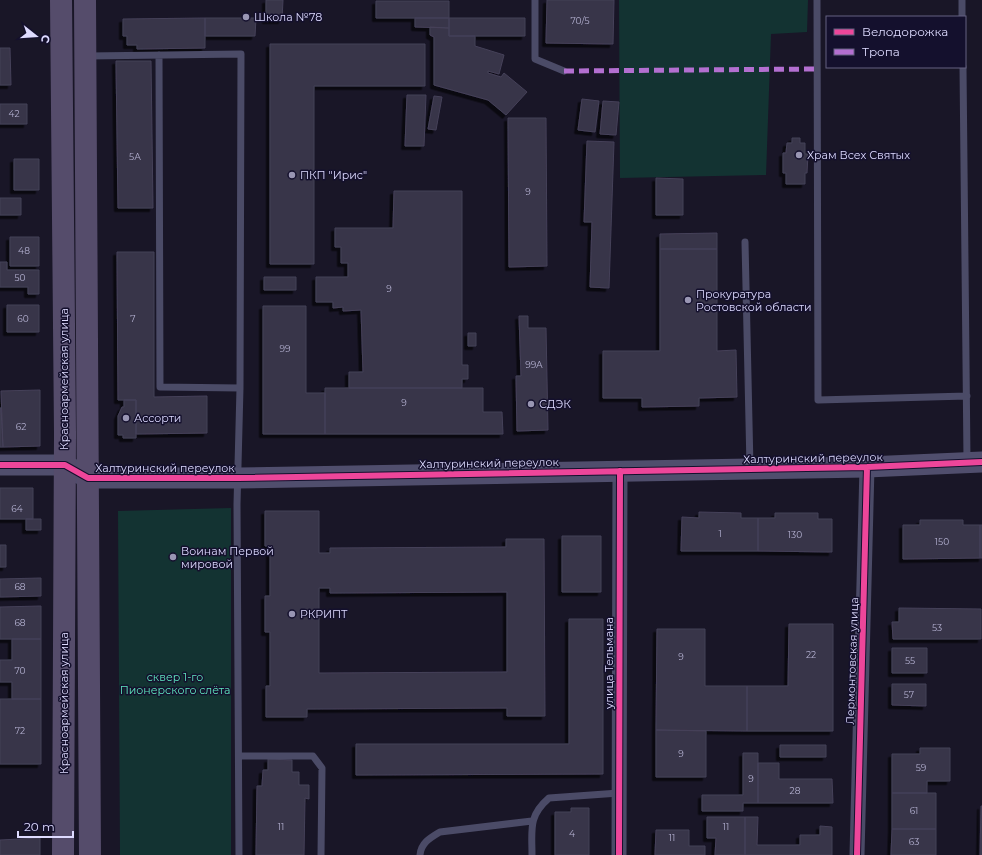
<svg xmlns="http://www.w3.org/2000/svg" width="982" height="855" viewBox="0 0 982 855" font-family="Montserrat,sans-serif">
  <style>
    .green { fill: #133332 }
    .building { fill: #383448; stroke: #454159; fill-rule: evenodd; filter: url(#shadow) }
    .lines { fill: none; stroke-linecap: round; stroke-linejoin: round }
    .lane { stroke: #4b4b67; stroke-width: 7 }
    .street { stroke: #4b4b67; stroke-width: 15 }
    .secondary { stroke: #504e6d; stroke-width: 21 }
    .primary { stroke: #554c6b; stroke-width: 22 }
    .quiet { stroke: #b36fd0; stroke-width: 5; stroke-dasharray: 10 5; stroke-linecap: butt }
    .cycleway-casing { stroke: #14102d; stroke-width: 8 }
    .cycleway { stroke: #ed469a; stroke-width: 6 }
    .poi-dot { fill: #9996b3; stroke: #14102d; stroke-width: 1.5 }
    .labels { text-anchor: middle; stroke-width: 3; stroke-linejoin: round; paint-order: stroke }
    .number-label { font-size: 9px; fill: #b4b1d1 }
    .poi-label { font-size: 11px; fill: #dedbff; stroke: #14102d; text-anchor: start }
    .street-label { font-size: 11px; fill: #dedbff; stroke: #14102d }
    .park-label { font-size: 11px; fill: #5fe8c0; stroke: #14102d }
  </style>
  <defs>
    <filter id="shadow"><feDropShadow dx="-3.5" dy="3.5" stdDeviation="0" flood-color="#0009"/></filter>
  </defs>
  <rect width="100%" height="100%" fill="#191627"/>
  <path class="green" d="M619,0H808L807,32L771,34L766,175L620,178Z
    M231,508V855H120L118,511Z"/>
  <path class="building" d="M266,0H283L282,20H266Z
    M547,0H614L613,44L546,43Z
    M376,1H449V18H376Z
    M205,18V48L137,49V45H127V36H123V19Z
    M205,18H256L255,36H205Z
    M415,18H449V28L415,27Z
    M449,18H525V36H449Z
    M430,27L449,28V36H475V46L504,55L499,74L488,71V73L501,77L504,73L527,92L506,115L488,100L434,85V37L430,35Z
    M270,44H425V86H314V264H270Z
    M0,48H10L11,85H0Z
    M116,61H151L153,208H118Z
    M407,95H426L424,146H405Z
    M434,96L442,97L436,130L428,129Z
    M582,99L599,101L595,132L578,130Z
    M603,101L619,102L616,135L600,134Z
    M0,104H27V124H0Z
    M508,118H546L547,266L509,267Z
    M792,138H800V143H805V154H808L807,173H805V184H786V173H783V153H786L787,143H792Z
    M587,141L614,142L609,288L590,287L592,222H584Z
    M14,159H39V190H14Z
    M656,178L683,179V215H656Z
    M394,191H462V365H468V379H462V388H349V372H363L361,310L343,311V307L333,308V302H316V277H348V263H341V247H335V228H393Z
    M0,198H21V215H0Z
    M717,233V249H660V234Z
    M10,237H39V266H10Z
    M660,249H717V351L736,350L737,397L699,398V406L642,407V398H603V351H660Z
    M117,252H154V397L207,396V433L136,434V400H118Z
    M0,262H7V270H39V294H28V287H0Z
    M264,277H296V290H264Z
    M7,305H39V332H7Z
    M263,306H306V393H325V434H263Z
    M519,316H528V328H546L548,430L517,431L516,376H521Z
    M468,333H476V346H468Z
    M325,388H483V412H502L503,434H325Z
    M40,390V446L3,447L1,391Z
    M124,400H136V438H123V435H118V416L122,407H124Z
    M0,408H1L3,447H0Z
    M0,488H33V519H0Z
    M265,511H319V553H330V548L506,547V539H544L545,716H507V708L307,709V717H266V686H270V632H265V596H270V546H265ZM319,588H330V593L507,592V672L319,673Z
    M699,512L741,513V518H758V551H681L682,517L699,518Z
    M775,513H818V519H832V552L758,551V518H775Z
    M26,519H41V530H26Z
    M920,520H963V525H980V558L903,559V525H920Z
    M980,525H982V558H980Z
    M562,536H601V592H562Z
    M0,545H6V567H0Z
    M41,578V596L0,597V579Z
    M41,606V639H0V607Z
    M899,608L981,609V639H893L892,622H899Z
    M569,619H603V774L356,775V744H569Z
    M789,624H833V731H747V686H788Z
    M657,629H705V686H747V731L656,730Z
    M12,639H41V699H12V682H0V660H12Z
    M892,648H927V673H892Z
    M892,684H926V706L892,705Z
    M0,699H41V764H0Z
    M656,730L706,731V777H656Z
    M780,745H826V757H780Z
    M920,748H950V781H927V793H892V754H920Z
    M743,753H758V803H743V811H702V795H743Z
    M268,759L292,760V772H299V785H309V799L305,798L304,855H256L257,786H262L263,770H268Z
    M758,763H779V779H832L833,803H758Z
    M892,793H936V829H892Z
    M981,806H982V855H980Z
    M571,808H589V855H555V812H571Z
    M707,817H745V855H715L716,838H707Z
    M745,817H758L757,845H800V835H820V826L832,827V855H745Z
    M892,829H936V855H891Z
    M656,830H689V846H705V855H655Z
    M40,838V855H0V840Z"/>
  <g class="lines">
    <path class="lane" d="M535,0V59L564,71
      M817,0L818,400L967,396
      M962,0V17
      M159,55L160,387L240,388
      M88,56L241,54L240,388L237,504L239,855
      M963,67L967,460
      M745,242L750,467
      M239,756H313L322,768L321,855
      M420,855C421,843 430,838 440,832L532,821
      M532,855C532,830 528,816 549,798L619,793"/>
    <path class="street" d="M619,855L620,471
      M857,855L867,467"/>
    <path class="secondary" d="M0,465H65L88,478H238L867,467L982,462"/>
    <path class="primary" d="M61,0L65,434L63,855
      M85,0L90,855"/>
    <path class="quiet" d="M564,71L816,69"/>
    <g class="cycleway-casing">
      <path id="cycleway" d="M0,465H65L88,478H238L867,467L982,462
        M619,855L620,471
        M857,855L867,467"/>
    </g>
    <use href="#cycleway" class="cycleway"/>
  </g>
  <g class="poi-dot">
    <circle cx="246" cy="17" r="4"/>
    <circle cx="799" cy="155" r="4"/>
    <circle cx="292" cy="175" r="4"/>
    <circle cx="688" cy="300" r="4"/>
    <circle cx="531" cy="404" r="4"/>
    <circle cx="126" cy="418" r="4"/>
    <circle cx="173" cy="557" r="4"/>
    <circle cx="292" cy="614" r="4"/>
  </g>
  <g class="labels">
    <g class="number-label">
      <text x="580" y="24">70/5</text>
      <text x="14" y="117">42</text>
      <text x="135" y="160">5А</text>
      <text x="528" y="195">9</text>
      <text x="24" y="254">48</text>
      <text x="20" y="281">50</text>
      <text x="389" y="292">9</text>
      <text x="23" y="322">60</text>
      <text x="133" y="322">7</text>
      <text x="285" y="352">99</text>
      <text x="534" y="368">99А</text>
      <text x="404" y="406">9</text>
      <text x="21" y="430">62</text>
      <text x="17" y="512">64</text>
      <text x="720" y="537">1</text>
      <text x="795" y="538">130</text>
      <text x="942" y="545">150</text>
      <text x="20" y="590">68</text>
      <text x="20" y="626">68</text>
      <text x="937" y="631">53</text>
      <text x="811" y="658">22</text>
      <text x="681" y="660">9</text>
      <text x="910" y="664">55</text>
      <text x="20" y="674">70</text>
      <text x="909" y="698">57</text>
      <text x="20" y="734">72</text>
      <text x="681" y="757">9</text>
      <text x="921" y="771">59</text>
      <text x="751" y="782">9</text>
      <text x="795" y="794">28</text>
      <text x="914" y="814">61</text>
      <text x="281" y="830">11</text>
      <text x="726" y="830">11</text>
      <text x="572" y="837">4</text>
      <text x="672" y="841">11</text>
      <text x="914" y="845">63</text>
    </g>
    <g class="poi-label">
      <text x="254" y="21">Школа №78</text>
      <text x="807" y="159">Храм Всех Святых</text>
      <text x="300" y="179">ПКП "Ирис"</text>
      <text x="696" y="298">Прокуратура<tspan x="696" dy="13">Ростовской области</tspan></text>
      <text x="539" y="408">СДЭК</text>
      <text x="134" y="422">Ассорти</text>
      <text x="181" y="555">Воинам Первой<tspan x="181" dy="13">мировой</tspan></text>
      <text x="300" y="618">РКРИПТ</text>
    </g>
    <g class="street-label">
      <text transform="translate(64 379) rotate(-90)" y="4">Красноармейская улица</text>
      <text transform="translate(813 458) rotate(-1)" y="4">Халтуринский переулок</text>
      <text transform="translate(489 463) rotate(-1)" y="4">Халтуринский переулок</text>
      <text x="165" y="472">Халтуринский переулок</text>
      <text transform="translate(852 661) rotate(-88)" y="4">Лермонтовская улица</text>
      <text transform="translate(609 663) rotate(-90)" y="4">улица Тельмана</text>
      <text transform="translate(64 703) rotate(-90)" y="4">Красноармейская улица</text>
    </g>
    <g class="park-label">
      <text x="175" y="681">сквер 1-го<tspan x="175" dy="13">Пионерского слёта</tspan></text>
    </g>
  </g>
  <rect x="826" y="16" width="140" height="52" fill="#14102d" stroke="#656181"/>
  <rect x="834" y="29" width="20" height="6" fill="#ed469a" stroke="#656181"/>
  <text x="862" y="36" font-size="12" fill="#dedbff">Велодорожка</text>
  <rect x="834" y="49" width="20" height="6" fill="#b36fd0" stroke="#656181"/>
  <text x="862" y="56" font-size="12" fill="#dedbff">Тропа</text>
  <g transform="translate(36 36) rotate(107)" stroke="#14102d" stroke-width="3" paint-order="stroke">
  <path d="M0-3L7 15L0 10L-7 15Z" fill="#dedbff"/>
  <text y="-6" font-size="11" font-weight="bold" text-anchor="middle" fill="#dedbff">С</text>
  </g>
  <path d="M18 831v6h55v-6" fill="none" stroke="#dedbff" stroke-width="2"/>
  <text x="24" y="831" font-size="12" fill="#dedbff" stroke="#14102d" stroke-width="3" paint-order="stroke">20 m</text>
</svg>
